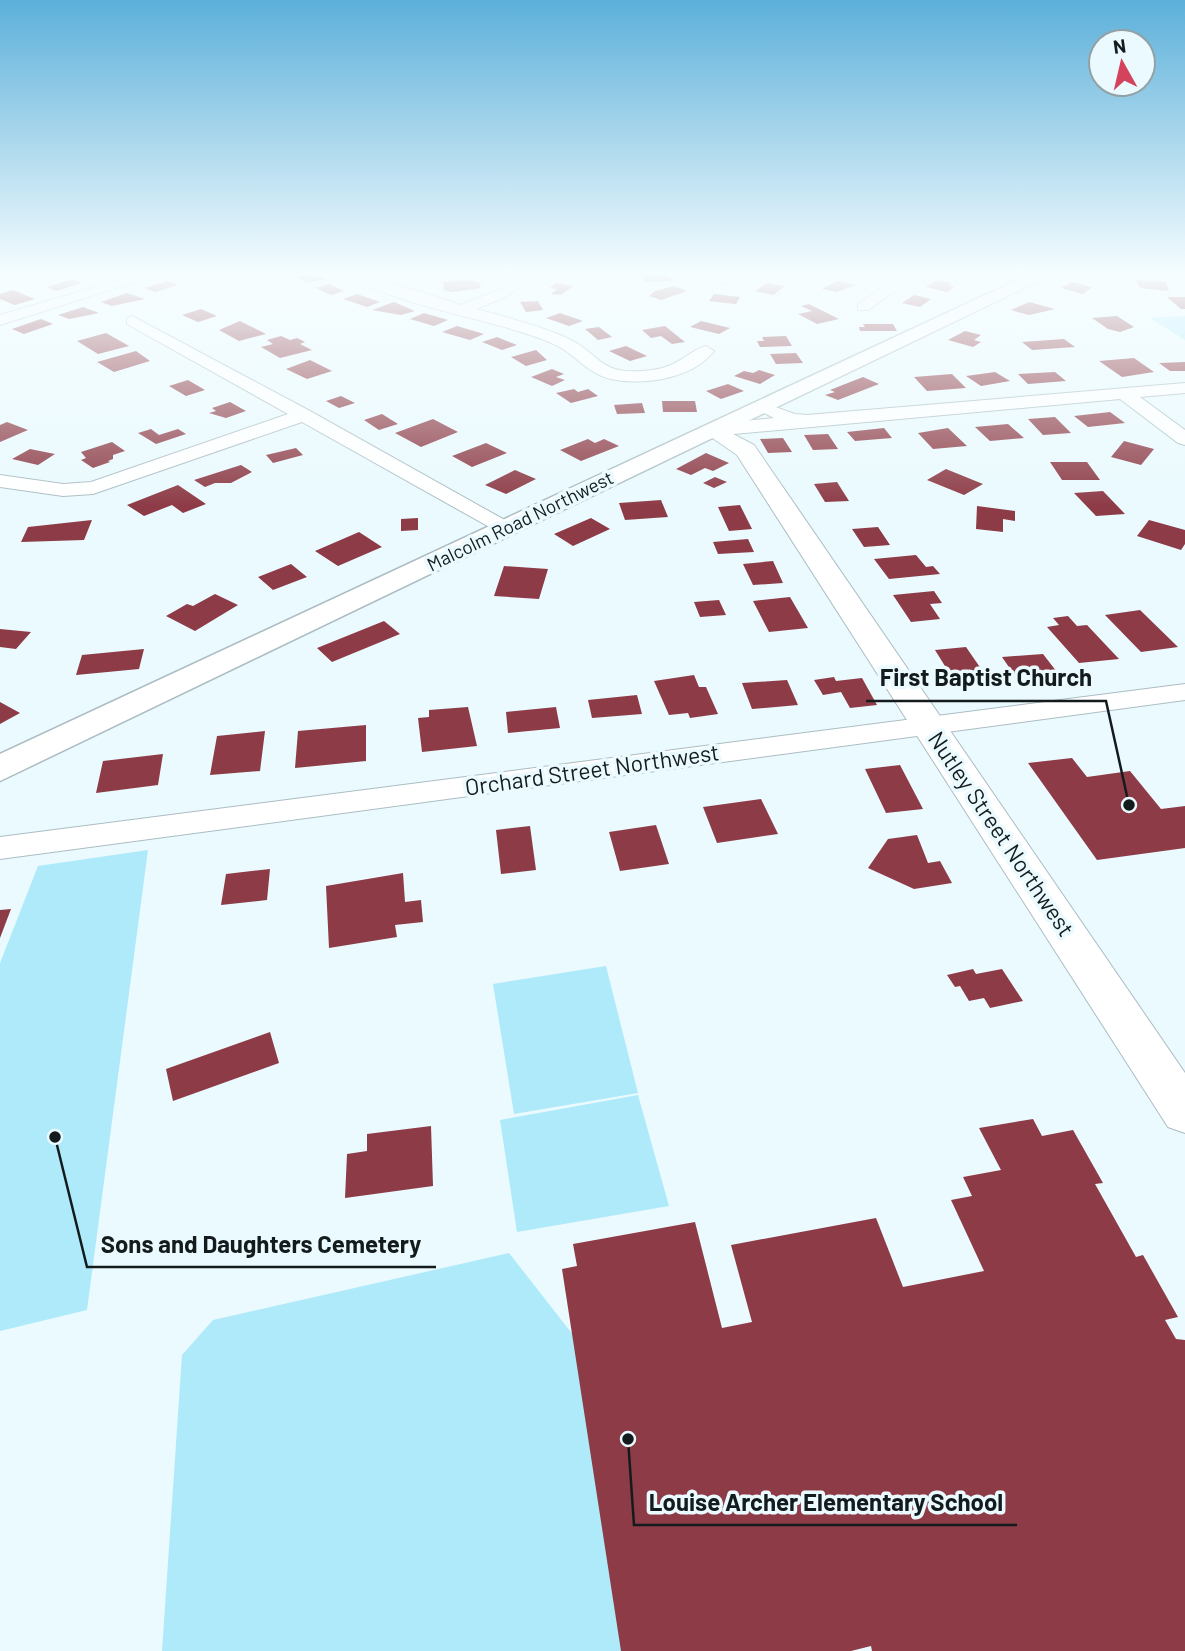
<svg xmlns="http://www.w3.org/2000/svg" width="1185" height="1651" viewBox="0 0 1185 1651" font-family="Barlow,sans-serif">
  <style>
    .green { fill: #afeafb }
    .building { fill: #8d3b46 }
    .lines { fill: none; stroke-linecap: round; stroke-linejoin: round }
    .minor-casing { stroke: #abbdc3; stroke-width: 2 }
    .tertiary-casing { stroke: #abbdc3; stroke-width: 2 }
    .secondary-casing { stroke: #abbdc3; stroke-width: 3 }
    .minor { fill: #fff; fill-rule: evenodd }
    .tertiary { fill: #fff; fill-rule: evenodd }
    .secondary { fill: #fff; fill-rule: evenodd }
    .labels { text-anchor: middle; stroke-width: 7; stroke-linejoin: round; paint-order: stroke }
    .far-street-label { font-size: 19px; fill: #141b1d; stroke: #eafafe }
    .street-label { font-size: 23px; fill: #141b1d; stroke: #eafafe }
    .leader { fill: none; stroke: #141b1d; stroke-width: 2.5 }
    .callout-dot { fill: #141b1d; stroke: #eafafe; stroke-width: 2.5 }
    .callout-label { font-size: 24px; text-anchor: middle; font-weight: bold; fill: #141b1d; stroke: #eafafe; stroke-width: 7; stroke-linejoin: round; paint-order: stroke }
  </style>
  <rect width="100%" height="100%" fill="#eafafe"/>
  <path class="green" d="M1185,316V340L1150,318Z
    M148,850L87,1310L0,1331V963L38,866Z
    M606,966L638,1093L514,1114L493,984Z
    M638,1095L669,1206L517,1232L500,1120Z
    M509,1253L599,1368L764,1651H162L182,1355L213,1320Z"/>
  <path class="building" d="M294,276H318L325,279L308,283Z
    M641,276H669L672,281L645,282Z
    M73,279L82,283L56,291L47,287Z
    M466,280L479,282L481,288L452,292L444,290L443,282Z
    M937,280L952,283L949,286L954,287L947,292L926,287Z
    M1136,280L1166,282L1169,291L1140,288Z
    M168,281L178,285L155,292L145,288Z
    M837,281L856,285L837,292L822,289Z
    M1072,282L1092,287L1083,294L1061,288Z
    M556,283L573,286L561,295L551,294L557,289L550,288Z
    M767,283L785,286L773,295L755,291Z
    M329,284L344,291L331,295L316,288Z
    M674,286L687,291L661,300L649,296L655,291Z
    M13,290L35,299L15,305L0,299V294Z
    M127,293L145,299L112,306L101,302Z
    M357,294L380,302L367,307L343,299Z
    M714,294L740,297L736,304L709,301Z
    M914,295L931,299L920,307L902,303Z
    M1167,297H1185V309H1181Z
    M538,301L543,310L526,312L520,302Z
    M394,302L415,311L401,315L372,310Z
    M1029,302L1055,309L1029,315L1011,310Z
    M809,304L839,319L817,324L798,314L812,311L801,306Z
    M83,307L99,313L69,319L58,315Z
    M201,309L217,316L198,322L182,315Z
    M424,313L448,320L434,326L410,319Z
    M560,313L583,321L569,326L546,318Z
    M1117,316L1134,327L1120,332L1108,329L1092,318Z
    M41,319L53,324L24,334L12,329Z
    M240,321L266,334L239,341L219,330Z
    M701,321L730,328L719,334L690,327Z
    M863,324H893L897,331H860L859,327H865Z
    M457,326L484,334L470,340L442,332Z
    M665,326L685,342L672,344L661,336L651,338L642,330Z
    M599,327L612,337L598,340L585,329Z
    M965,331L981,335L974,340L981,342L973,347L948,340Z
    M106,333L129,346L98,354L77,341Z
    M281,336L290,340L297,338L305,342L300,344L312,350L280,358L261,347L273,344L267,340Z
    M786,336L792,346L760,347L757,341H764L762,337Z
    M497,337L517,345L502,350L482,342Z
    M1064,339L1075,347L1032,350L1022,342Z
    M626,346L647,356L630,361L609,351Z
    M536,350L547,360L526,366L511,357Z
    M136,351L150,361L114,372L97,362Z
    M796,353L803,363L776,364L770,354Z
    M1134,358L1154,372L1122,377L1099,361Z
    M310,360L332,371L307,379L286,369Z
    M1185,362V371H1170L1159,363Z
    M552,369L564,374L556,377L565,380L552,386L531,377Z
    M759,370L775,375L760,384L734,376L744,371L753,373Z
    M995,372L1010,381L981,386L966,376Z
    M1055,372L1066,381L1028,384L1018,374Z
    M952,374L966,388L927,391L914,377Z
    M863,377L879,384L838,400L825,395L835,392L830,390Z
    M188,380L205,390L186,396L169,386Z
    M728,384L744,391L721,399L706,391Z
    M574,389L578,392L588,389L598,396L571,403L556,393Z
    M341,396L355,403L339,408L326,401Z
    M662,401H695L697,412H663Z
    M230,402L246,411L226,418L209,413L216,411L212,408Z
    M642,403L645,413L617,414L614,405Z
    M1110,412L1125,423L1088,427L1074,416Z
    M382,414L398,424L379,430L364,420Z
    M1055,417L1071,433L1043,435L1028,419Z
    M433,419L458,432L421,447L395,433Z
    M7,422L28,430L0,442V425Z
    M1008,424L1024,438L990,441L975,427Z
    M884,428L892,438L855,441L847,432Z
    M948,428L967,446L933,449L918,433Z
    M151,429L159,435L178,429L186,434L156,444L138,433Z
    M828,434L838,449L813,450L804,435Z
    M783,438L792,452L768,453L760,439Z
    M588,439L595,443L604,439L619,446L581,461L560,450Z
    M1124,441L1154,449L1141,465L1111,457Z
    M112,442L125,451L113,455V459L108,461L110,462L93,468L81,460L86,458L81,452Z
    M486,443L507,453L472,467L452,456Z
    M296,448L303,455L273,463L266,455Z
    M30,449L55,454L38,465L12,459Z
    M706,453L729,463L713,471L705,468L691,475L676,469Z
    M1050,462H1087L1100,480H1062Z
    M241,465L252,472L231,483H215L205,487L194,480Z
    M946,469L983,484L964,495L927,480Z
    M515,470L536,479L506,494L485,485Z
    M715,477L727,482L714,488L703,483Z
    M837,482L849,501L825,502L814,484Z
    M178,485L206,504L183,513L172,505L144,516L127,505Z
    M1103,491L1125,514L1096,516L1074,493Z
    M661,500L668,517L625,520L619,503Z
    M740,505L752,529L729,531L718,507Z
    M977,506L1015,511V521L1003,519V532L976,529Z
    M418,518V530L401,531V519Z
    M591,518L610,529L573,546L554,534Z
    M92,520L84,540L21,542L28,527Z
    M1149,520L1185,530V544L1181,550L1137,536Z
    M878,527L890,545L864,547L852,529Z
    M359,532L382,547L338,566L315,551Z
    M748,539L754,552L718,554L713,542Z
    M916,555L926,567L933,566L940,574L889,579L874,559Z
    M773,561L783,583L753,585L743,564Z
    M291,564L307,577L273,590L258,577Z
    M504,566L548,569L539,599L494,596Z
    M934,591L942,603L930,604L940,619L911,622L893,595Z
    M215,594L238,605L195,631L166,616L187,604L193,606Z
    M790,597L808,628L769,632L753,601Z
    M719,600L726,615L700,617L694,602Z
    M1140,610L1178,647L1141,652L1105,615Z
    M1068,616L1077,626L1087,625L1119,659L1079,663L1047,627L1059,625L1053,618Z
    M384,621L400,634L332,662L317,648Z
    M0,629L31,632L16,649L0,647Z
    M966,647L986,676L953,679L935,650Z
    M144,649L139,669L76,675L82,655Z
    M1043,654L1057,672L1015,676L1002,657Z
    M694,675L699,687H706L718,714L690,718L688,713L669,715L654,681Z
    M834,677L836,681L862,678L877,705L850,708L841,692L823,695L814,680Z
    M787,680L798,705L752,709L742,683Z
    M637,695L642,714L592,718L588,700Z
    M0,702L20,713L0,724Z
    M468,707L477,746L422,752L418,718L429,717V710Z
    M556,707L560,728L508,733L506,712Z
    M366,725V761L295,768L298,731Z
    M265,731L260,771L210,775L217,736Z
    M163,754L158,785L96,793L103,761Z
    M1072,758L1087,777L1130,771L1161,809L1185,806V848L1097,860L1028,763Z
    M900,765L923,809L886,813L865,769Z
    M761,799L778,834L717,843L703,807Z
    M656,825L669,864L620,871L609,832Z
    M530,826L536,870L501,874L496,830Z
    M917,835L928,863L940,861L952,883L914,889L868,868L888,839Z
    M270,869L267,900L221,905L226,874Z
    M403,873L405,902L421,900L423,922L395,925L397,937L329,948L326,886Z
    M11,909L0,938V910Z
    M973,969L976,974L1002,969L1023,1001L990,1008L984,998L969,1001L960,986L955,987L947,975Z
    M270,1032L279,1063L173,1101L166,1069Z
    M1033,1119L1042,1136L1073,1130L1103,1183L1095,1184L1136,1257L1143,1255L1178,1317L1165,1320L1176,1339L1185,1340V1651H872L871,1646L851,1651H621L562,1269L577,1266L573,1244L695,1222L722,1328L752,1322L731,1245L876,1218L903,1287L984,1271L951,1200L972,1196L963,1177L1001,1170L979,1128Z
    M431,1126L433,1186L345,1198L347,1154L367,1151V1134Z"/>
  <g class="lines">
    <g class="minor-casing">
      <path id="minor" d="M133,276H154L0,325V315Z
        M352,276H371L461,305L498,290L516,276H532L508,296L476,309C506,317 537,325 565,337C604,355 597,377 652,370C679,367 688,351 706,346L714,351C693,378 648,385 616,380C590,376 579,358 558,346C542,338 524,333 508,328C475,318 372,296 352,276Z
        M713,276H727L730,280L723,284Z
        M900,276H916L868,310H858V304Z
        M132,316L310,411L519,528L508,534L500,533L302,422L93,494L63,496L0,487V475L63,484L91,482L288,414L127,324V318Z
        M1185,383V393L1140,397L1185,430V445L1178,443L1120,399L712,436L703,430L712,424L774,418L752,407L761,402L795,414L807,415Z
        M1185,684V700L0,859V837Z"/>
    </g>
    <g class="tertiary-casing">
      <path id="tertiary" d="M712,423L754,445L1185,1073V1133L1168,1127L737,455L701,430Z"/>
    </g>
    <g class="secondary-casing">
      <path id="secondary" d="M1026,276H1049L0,781V754Z"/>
    </g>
    <use href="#minor" class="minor"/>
    <use href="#tertiary" class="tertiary"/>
    <use href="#secondary" class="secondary"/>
  </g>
  <linearGradient id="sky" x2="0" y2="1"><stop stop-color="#5cb0da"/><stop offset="0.54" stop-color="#f6fdff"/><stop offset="1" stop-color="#f6fdff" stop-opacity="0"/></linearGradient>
  <rect width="1185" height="507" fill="url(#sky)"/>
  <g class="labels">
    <g class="far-street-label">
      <text transform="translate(520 521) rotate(-26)" y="7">Malcolm Road Northwest</text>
    </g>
    <g class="street-label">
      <text transform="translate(592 770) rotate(-8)" y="8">Orchard Street Northwest</text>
      <text transform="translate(1001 834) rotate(56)" y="8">Nutley Street Northwest</text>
    </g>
  </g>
  <path class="leader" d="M1129 805L1106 701H866M55 1137L87 1267H436M628 1439L634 1525H1017"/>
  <g class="callout-dot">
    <circle cx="1129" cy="805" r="7"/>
    <circle cx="55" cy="1137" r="7"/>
    <circle cx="628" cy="1439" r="7"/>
  </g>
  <g class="callout-label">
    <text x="986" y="686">First Baptist Church</text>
    <text x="261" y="1253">Sons and Daughters Cemetery</text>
    <text x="826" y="1511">Louise Archer Elementary School</text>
  </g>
  <g transform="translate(1122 63) rotate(352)"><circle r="33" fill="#eafafe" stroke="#94a1a4" stroke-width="2"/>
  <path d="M0-5L12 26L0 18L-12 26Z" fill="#d3435c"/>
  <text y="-10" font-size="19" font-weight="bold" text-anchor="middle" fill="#141b1d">N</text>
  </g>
</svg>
